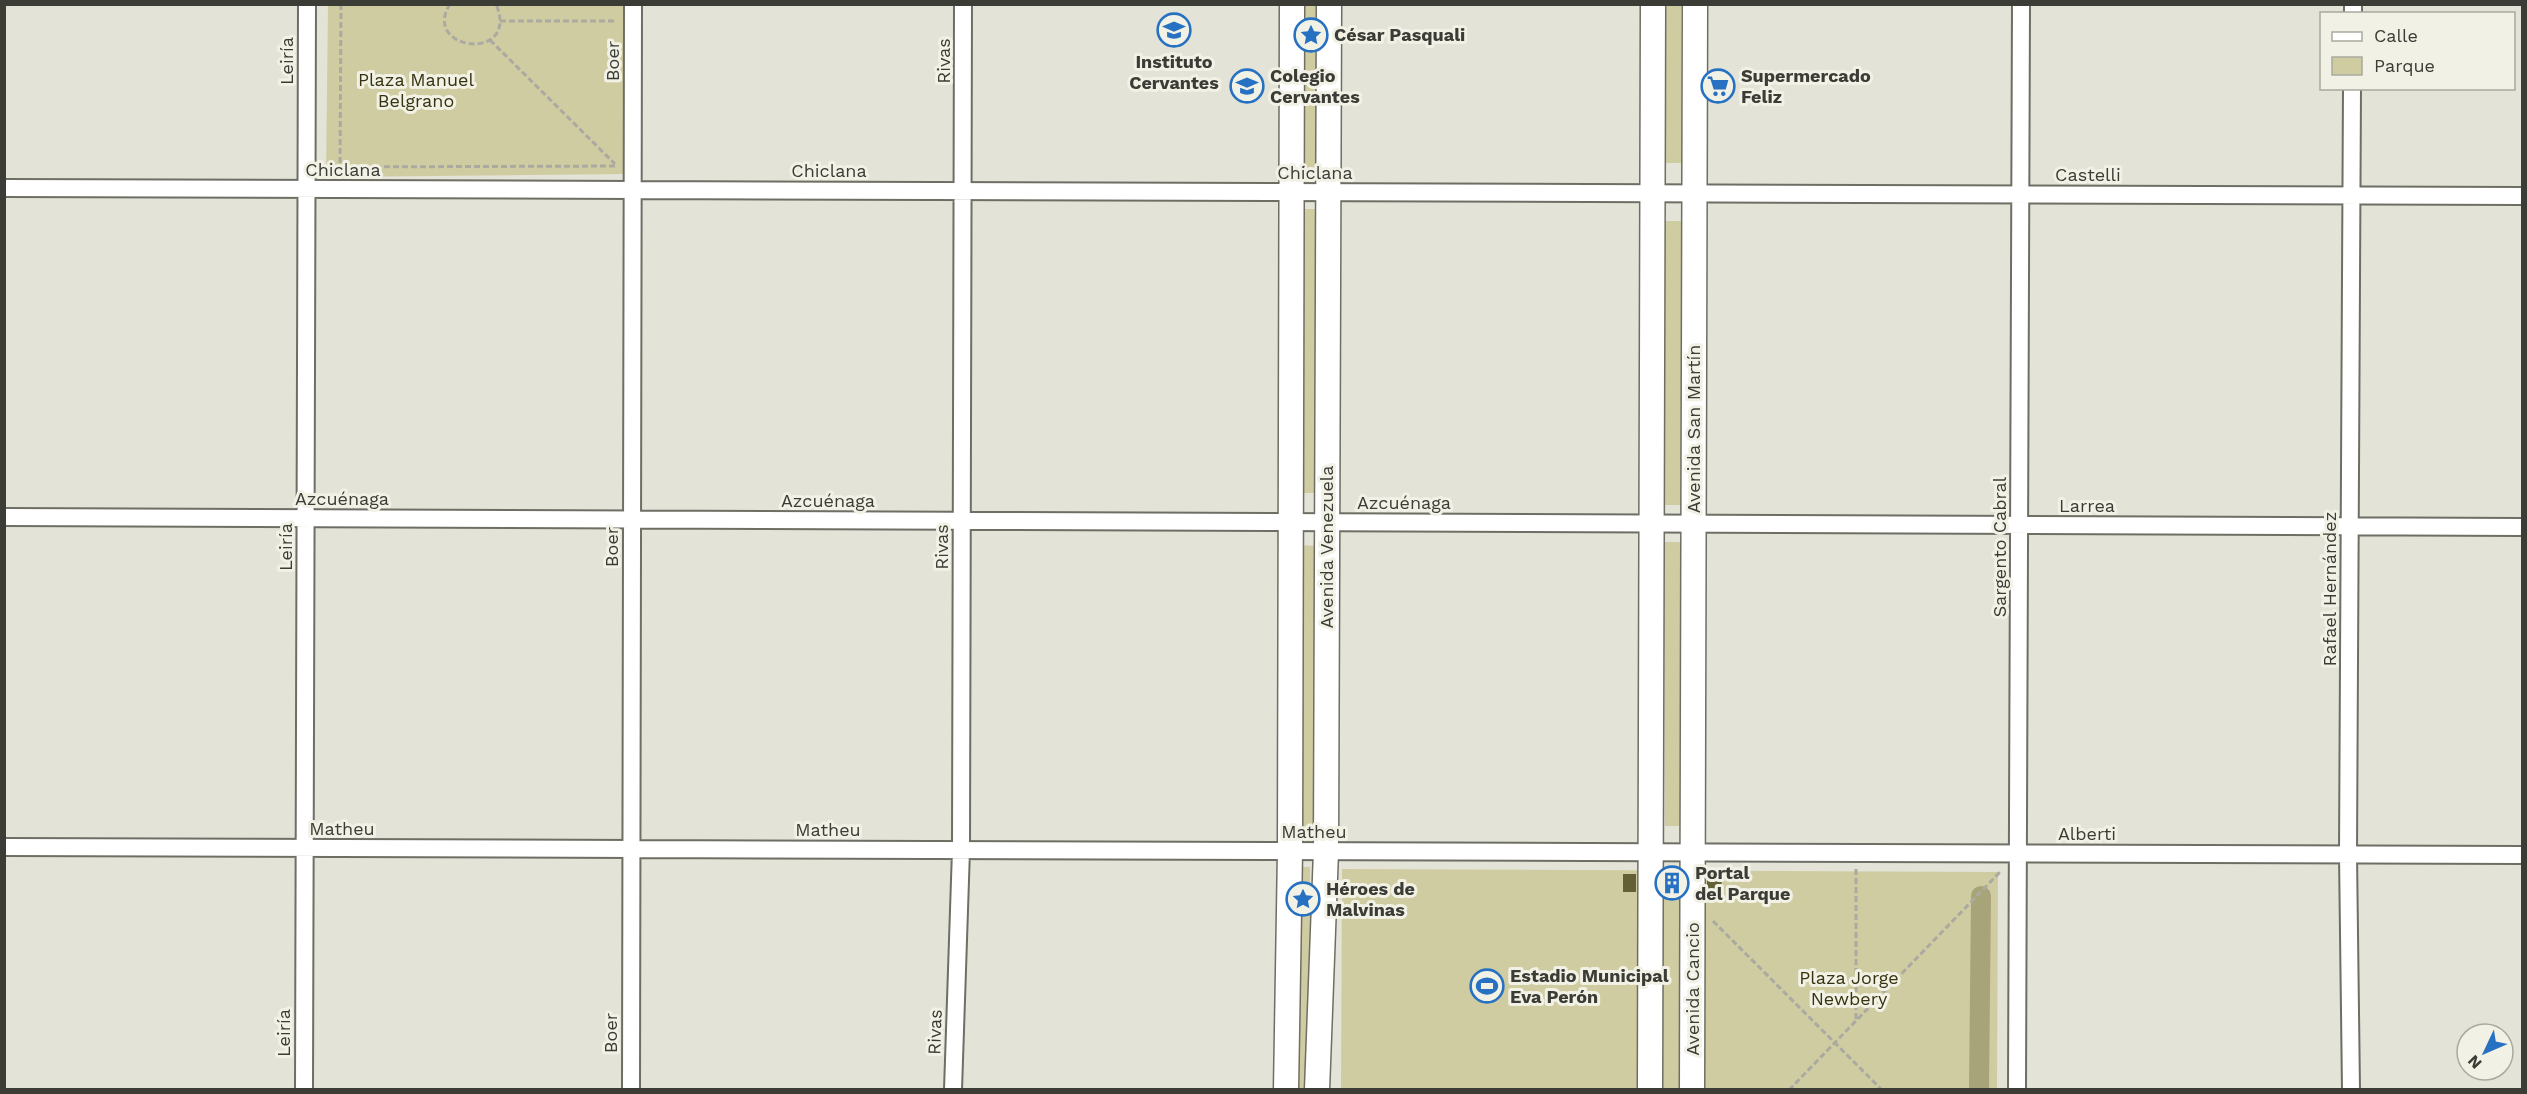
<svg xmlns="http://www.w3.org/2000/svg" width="2527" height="1094" viewBox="0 0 2527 1094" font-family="'Work Sans',sans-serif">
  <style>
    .green { fill: #d0cca1 }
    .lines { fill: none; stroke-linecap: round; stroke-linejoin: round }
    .canal { stroke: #a8a479; stroke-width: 20 }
    .building { fill: #635f37 }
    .street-casing { stroke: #6e6e64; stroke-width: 20 }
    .secondary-casing { stroke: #6e6e64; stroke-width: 27 }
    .path { stroke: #abaaa1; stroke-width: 3; stroke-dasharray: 6 3; stroke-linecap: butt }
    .street { stroke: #fff; stroke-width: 16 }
    .secondary { stroke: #fff; stroke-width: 24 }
    .labels { text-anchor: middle; stroke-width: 6; stroke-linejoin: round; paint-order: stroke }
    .poi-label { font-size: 18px; font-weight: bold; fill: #3c3c37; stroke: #f2f1e5; text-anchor: start }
    .street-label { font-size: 18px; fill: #3c3c37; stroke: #f2f1e5 }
    .park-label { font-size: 18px; fill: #373310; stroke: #f2f1e5 }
  </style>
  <rect width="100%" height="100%" fill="#e4e3d8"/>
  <path class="green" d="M328,5H629L628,174L326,177Z
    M1302,5H1319L1320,168H1302Z
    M1664,5H1681L1682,163H1664Z
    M1299,209H1317L1318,493H1300Z
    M1664,221H1681L1682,505H1664Z
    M1664,542H1682L1683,826H1665Z
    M1299,545L1317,546V830L1300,829Z
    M1293,867H1310L1311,1089H1293Z
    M1342,869L1998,872L1997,1089L1341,1090Z"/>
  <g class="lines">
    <path class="canal" d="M1979,1090L1981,896"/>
  </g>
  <path class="building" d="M1623,874H1636V892H1623Z
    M1665,874L1678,875V892H1665Z
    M1707,875H1722L1721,893H1707Z"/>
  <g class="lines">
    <g class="street-casing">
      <path id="street" d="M2353,14V4
        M4,188L2522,196
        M4,517L2522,527
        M4,847L2522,855
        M304,1090L307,4
        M631,1090L633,4
        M953,1090L961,850L963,4
        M2017,1090L2021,4
        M2351,1090L2348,854L2352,88"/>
    </g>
    <g class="secondary-casing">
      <path id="secondary" d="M1286,1090L1290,851L1292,4
        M1317,1090L1326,851L1329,4
        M1650,1090L1653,4
        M1692,1090L1695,4"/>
    </g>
    <path class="path" d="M341,4L340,167L617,166
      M450,4C420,51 521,63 496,4
      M500,21H616
      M490,40L615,164
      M1856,869V1019
      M1713,921L1882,1090
      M1789,1090L2001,871"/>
    <use href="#street" class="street"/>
    <use href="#secondary" class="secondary"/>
  </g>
  <defs>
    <g id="school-ring" transform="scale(1.725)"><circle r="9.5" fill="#f2f1e5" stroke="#2671c1" stroke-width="1.5"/><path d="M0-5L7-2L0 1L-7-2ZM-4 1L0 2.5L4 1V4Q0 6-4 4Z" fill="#2671c1"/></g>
    <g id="sight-ring" transform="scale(1.725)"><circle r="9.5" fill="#f2f1e5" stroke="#2671c1" stroke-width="1.5"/><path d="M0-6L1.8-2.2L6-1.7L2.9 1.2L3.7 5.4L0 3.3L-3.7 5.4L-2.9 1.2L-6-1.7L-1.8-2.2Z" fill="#2671c1"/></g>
    <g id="supermarket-ring" transform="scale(1.725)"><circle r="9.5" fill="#f2f1e5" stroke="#2671c1" stroke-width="1.5"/><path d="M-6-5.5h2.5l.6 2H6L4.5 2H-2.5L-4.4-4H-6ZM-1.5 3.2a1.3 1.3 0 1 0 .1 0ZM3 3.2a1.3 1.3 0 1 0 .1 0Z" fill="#2671c1"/></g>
    <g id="building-ring" transform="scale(1.725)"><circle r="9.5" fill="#f2f1e5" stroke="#2671c1" stroke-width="1.5"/><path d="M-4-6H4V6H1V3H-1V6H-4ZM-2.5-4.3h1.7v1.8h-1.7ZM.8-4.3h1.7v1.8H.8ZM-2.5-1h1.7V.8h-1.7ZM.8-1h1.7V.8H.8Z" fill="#2671c1"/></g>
    <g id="stadium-ring" transform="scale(1.725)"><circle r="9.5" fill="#f2f1e5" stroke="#2671c1" stroke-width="1.5"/><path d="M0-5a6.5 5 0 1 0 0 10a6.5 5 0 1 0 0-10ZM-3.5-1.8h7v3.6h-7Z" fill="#2671c1"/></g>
  </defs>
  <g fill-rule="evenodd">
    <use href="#school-ring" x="1174" y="30"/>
    <use href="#sight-ring" x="1311" y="35"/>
    <use href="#school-ring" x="1247" y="86"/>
    <use href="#supermarket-ring" x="1718" y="86"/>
    <use href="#building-ring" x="1672" y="883"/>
    <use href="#sight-ring" x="1303" y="899"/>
    <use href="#stadium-ring" x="1487" y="986"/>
  </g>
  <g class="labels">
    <g class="poi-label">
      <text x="1334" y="41">César Pasquali</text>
      <text x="1174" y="68" text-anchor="middle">Instituto<tspan x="1174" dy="21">Cervantes</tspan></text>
      <text x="1270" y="82">Colegio<tspan x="1270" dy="21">Cervantes</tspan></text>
      <text x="1741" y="82">Supermercado<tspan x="1741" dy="21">Feliz</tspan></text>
      <text x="1695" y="879">Portal<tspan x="1695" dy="21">del Parque</tspan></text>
      <text x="1326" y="895">Héroes de<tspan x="1326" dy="21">Malvinas</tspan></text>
      <text x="1510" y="982">Estadio Municipal<tspan x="1510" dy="21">Eva Perón</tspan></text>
    </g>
    <g class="street-label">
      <text transform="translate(287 61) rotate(-90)" y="6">Leiría</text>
      <text transform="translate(613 61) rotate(-90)" y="6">Boer</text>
      <text transform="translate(944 61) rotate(-90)" y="6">Rivas</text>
      <text x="343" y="176">Chiclana</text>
      <text x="829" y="177">Chiclana</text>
      <text x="1315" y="179">Chiclana</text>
      <text x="2088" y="181">Castelli</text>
      <text transform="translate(1694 429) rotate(-90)" y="6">Avenida San Martín</text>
      <text x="342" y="505">Azcuénaga</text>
      <text x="828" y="507">Azcuénaga</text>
      <text x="1404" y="509">Azcuénaga</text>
      <text x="2087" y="512">Larrea</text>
      <text transform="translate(286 547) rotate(-90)" y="6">Leiría</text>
      <text transform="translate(612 547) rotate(-90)" y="6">Boer</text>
      <text transform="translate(942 547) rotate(-90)" y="6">Rivas</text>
      <text transform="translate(1327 547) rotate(-90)" y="6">Avenida Venezuela</text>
      <text transform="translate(2000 547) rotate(-90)" y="6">Sargento Cabral</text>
      <text transform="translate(2330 589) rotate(-90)" y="6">Rafael Hernández</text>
      <text x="342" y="835">Matheu</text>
      <text x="828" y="836">Matheu</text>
      <text x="1314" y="838">Matheu</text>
      <text x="2087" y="840">Alberti</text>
      <text transform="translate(1693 989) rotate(-90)" y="6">Avenida Cancio</text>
      <text transform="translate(935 1032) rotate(-88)" y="6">Rivas</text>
      <text transform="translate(284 1033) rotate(-90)" y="6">Leiría</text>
      <text transform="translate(611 1033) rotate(-90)" y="6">Boer</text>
    </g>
    <g class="park-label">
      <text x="416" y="86">Plaza Manuel<tspan x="416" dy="21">Belgrano</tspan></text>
      <text x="1849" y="984">Plaza Jorge<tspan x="1849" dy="21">Newbery</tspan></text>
    </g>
  </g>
  <rect width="2527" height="1094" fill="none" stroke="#3c3c37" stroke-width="12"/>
  <rect x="2320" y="12" width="195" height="78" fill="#f2f1e5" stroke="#a9a99f" stroke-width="1.5"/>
  <rect x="2332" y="32" width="30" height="9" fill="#ffffff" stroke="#a9a99f" stroke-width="1.5"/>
  <text x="2374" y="42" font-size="18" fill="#3c3c37">Calle</text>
  <rect x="2332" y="57" width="30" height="18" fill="#d0cca1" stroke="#a9a99f" stroke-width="1.5"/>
  <text x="2374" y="72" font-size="18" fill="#3c3c37">Parque</text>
  <g transform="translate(2485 1052) rotate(226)"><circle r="28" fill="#f2f1e5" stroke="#a9a99f" stroke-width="1.5"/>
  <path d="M0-4.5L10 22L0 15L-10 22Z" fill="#2671c1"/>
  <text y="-9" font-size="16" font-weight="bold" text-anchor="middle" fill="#3c3c37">N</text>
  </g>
</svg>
